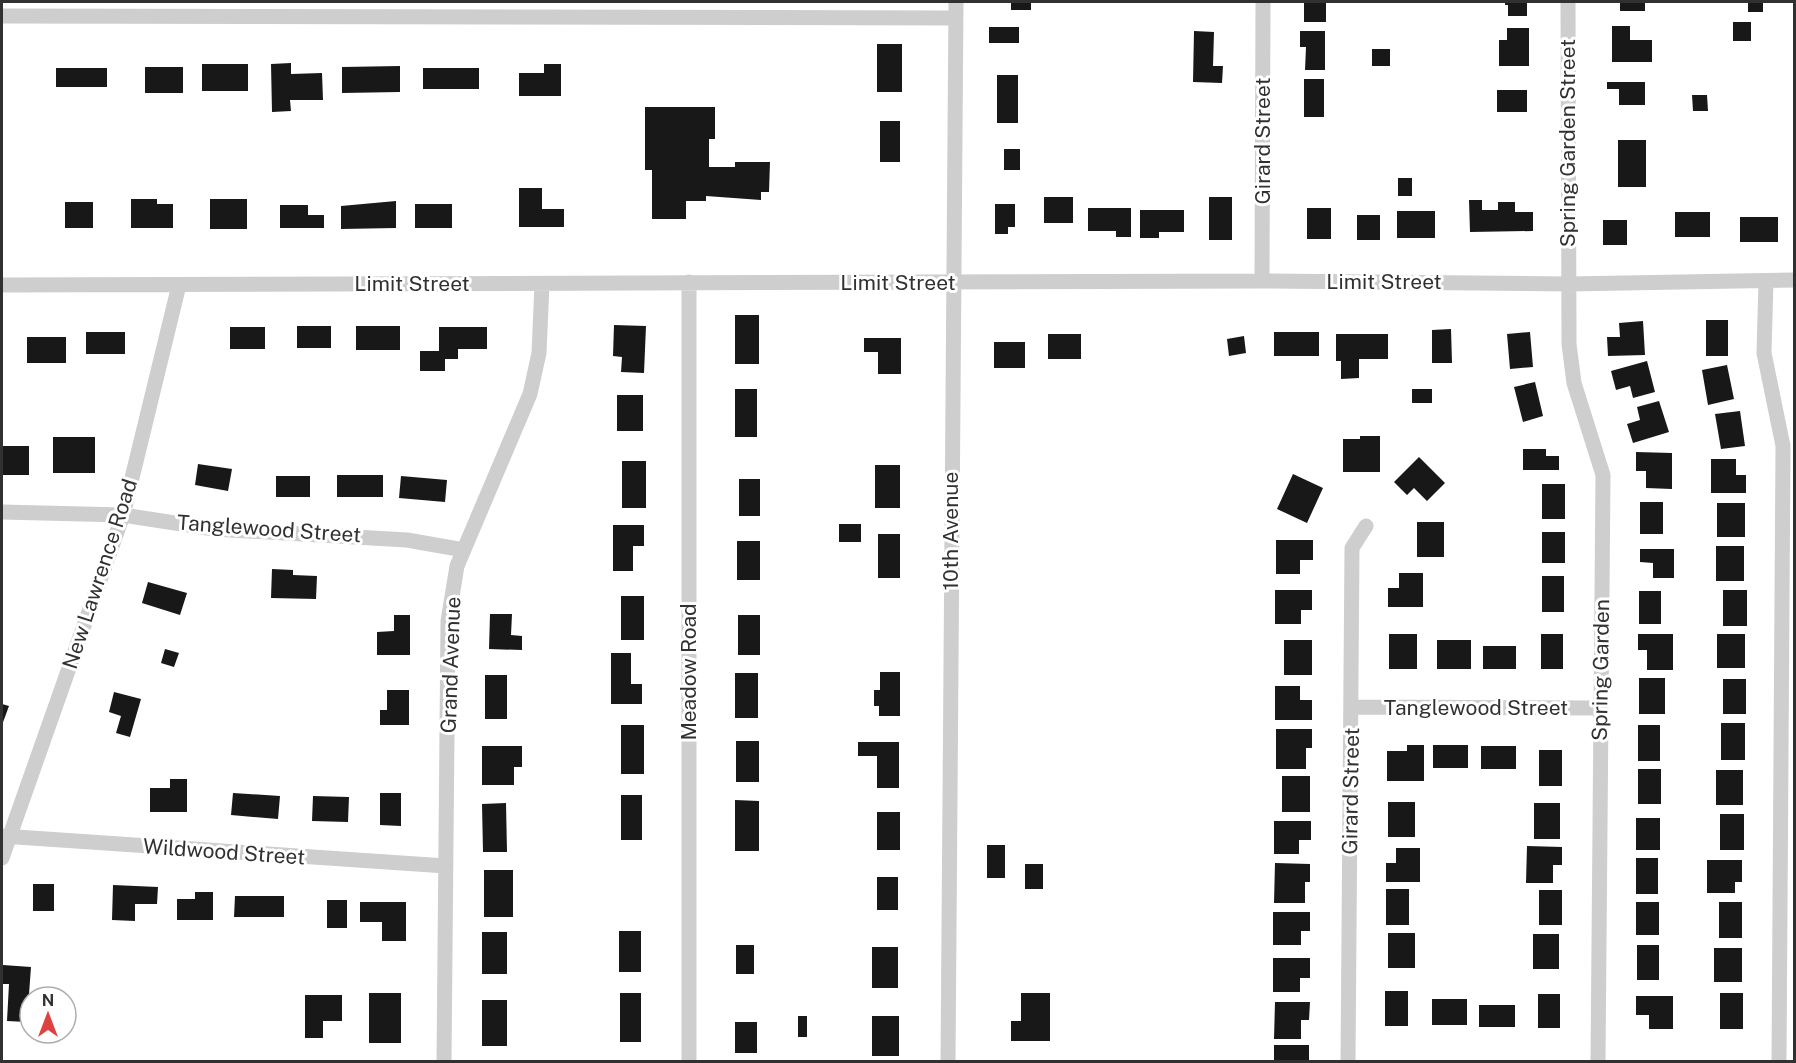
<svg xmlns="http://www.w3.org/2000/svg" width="1796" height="1063" viewBox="0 0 1796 1063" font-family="'Public Sans',sans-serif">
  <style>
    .building { fill: #181818 }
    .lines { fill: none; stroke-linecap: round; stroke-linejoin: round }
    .minor { stroke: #cecece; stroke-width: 15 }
    .labels { text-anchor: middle; stroke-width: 6; stroke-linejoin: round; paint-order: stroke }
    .street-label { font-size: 21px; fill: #313131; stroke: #fff }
  </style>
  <rect width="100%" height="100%" fill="#fff"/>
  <path class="building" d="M1011,2H1031V10H1011Z
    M1304,2H1326V22H1304Z
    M1505,2H1527V16H1508V5H1505Z
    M1620,2H1645V11H1620Z
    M1748,2H1763V12H1748Z
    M1733,22H1751V41H1733Z
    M1612,26H1630V40H1652V62H1612Z
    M989,27H1019V43H989Z
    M1507,28H1529V66H1499V40H1507Z
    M1194,31L1214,32L1213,66H1223L1222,83L1193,82Z
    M1300,31H1325V70H1305L1306,47H1300Z
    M877,44H902V92H877Z
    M1372,49H1390V66H1372Z
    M291,63V74L322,73L323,100H290L291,111L272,112L271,64Z
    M202,64H248V91H202Z
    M544,64H561V96H519V73H544Z
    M400,66V92L342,93V67Z
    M145,67H183V93H145Z
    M56,68H107V87H56Z
    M423,68H479V89H423Z
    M997,75H1018V123H997Z
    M1304,79H1324V117H1304Z
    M1607,82H1645V105H1619V89H1607Z
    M1497,90H1527V112H1497Z
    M1692,95H1707L1708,111H1693Z
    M645,107H715V139H709V167H735V162H770L769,192H761V200L706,196V201H686V219H652V170H645Z
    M880,121H900V162H880Z
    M1618,140H1646V187H1618Z
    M1004,149H1020V170H1004Z
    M1398,178H1412V196H1398Z
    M519,188H542V209H564V227H519Z
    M1044,197H1073V223H1044Z
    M1209,197H1232V240H1209Z
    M131,199H157V204H173V228H131Z
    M210,199H247V229H210Z
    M1469,200H1482V210H1498V202H1515V212H1533V231L1470,232Z
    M396,201V228L341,229V206Z
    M65,202H93V228H65Z
    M415,204H452V228H415Z
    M995,204H1015V227H1008V234H995Z
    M280,205H308V215H324V228H280Z
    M1088,208H1131V237H1116V231H1088Z
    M1307,208H1331V239H1307Z
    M1140,210H1184V232H1159V238H1140Z
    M1397,211H1435V238H1397Z
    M1675,212H1710V237H1675Z
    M1357,215H1380V240H1357Z
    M1740,217H1778V242H1740Z
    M1603,220H1627V245H1603Z
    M735,315H759V364H735Z
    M1706,320H1728V356H1706Z
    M1643,321L1645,355L1608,356L1607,337H1620L1619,323Z
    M614,325L646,326L644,373L621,372L622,357L613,356Z
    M297,326H331V348H297Z
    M356,326H400V350H356Z
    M230,327H265V349H230Z
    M439,327H487V349H458V359H445V371H420V351H439Z
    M1451,329L1452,363H1432V330Z
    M86,332H125V354H86Z
    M1274,332H1319V356H1274Z
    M1530,332L1533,367L1510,369L1507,334Z
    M1048,334H1081V359H1048Z
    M1336,334H1388V359H1359V378L1341,379V361H1336Z
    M1244,336L1246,353L1229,356L1227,339Z
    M27,337H66V363H27Z
    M864,338H901V374H878V352H864Z
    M994,342H1025V368H994Z
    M1647,361L1655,392L1633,398L1630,386L1616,390L1611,371Z
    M1727,365L1734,399L1708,405L1702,370Z
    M1535,382L1543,416L1523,422L1514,387Z
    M735,389H757V437H735Z
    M1412,389H1432V403H1412Z
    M617,395H643V431H617Z
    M1659,401L1669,432L1633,443L1627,424L1640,420L1637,407Z
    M1740,411L1745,446L1721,449L1715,414Z
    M1360,436H1380V472H1343V439H1360Z
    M53,437H95V473H53Z
    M2,446H29V475H2Z
    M1523,449H1546V456H1559V470H1523Z
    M1636,452L1672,453V489L1646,488V471H1636Z
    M1419,457L1445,483L1427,501L1414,488L1407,495L1394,482Z
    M1711,459H1736V475H1746V493H1711Z
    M622,461H646V508H622Z
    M198,464L232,469L228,491L195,485Z
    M875,465H900V508H875Z
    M1293,474L1323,488L1307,523L1277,509Z
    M337,475H383V497H337Z
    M276,476H310V497H276Z
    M401,476L447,480L445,502L399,498Z
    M739,479H760V516H739Z
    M1542,484H1565V519H1542Z
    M1640,502H1663V534H1640Z
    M1717,503H1745V537H1717Z
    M1417,522H1444V557H1417Z
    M839,524H861V542H839Z
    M613,525H644V546H633V571H613Z
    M1542,532H1565V563H1542Z
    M878,534H900V578H878Z
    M1276,540H1313V560H1300V574H1276Z
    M737,541H760V580H737Z
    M1716,546H1744V581H1716Z
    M1640,549H1674V578H1653V563L1640,562Z
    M272,569L293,570V575L317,576L316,599L271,598Z
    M1399,573H1423V607H1388V588H1399Z
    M1542,576H1564V612H1542Z
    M148,582L187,593L180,615L142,603Z
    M1275,590H1312V610H1301V624H1275Z
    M1723,590H1747V626H1723Z
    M1639,591H1661V624H1639Z
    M621,596H644V640H621Z
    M490,614H512L511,635L522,636V650L489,649Z
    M394,615H410V655H377V632L394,631Z
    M738,615H760V655H738Z
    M1389,634H1417V669H1389Z
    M1541,634H1563V669H1541Z
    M1638,634H1673V670H1647V650H1638Z
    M1717,634H1745V668H1717Z
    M1284,640H1312V675H1284Z
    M1437,640H1471V669H1437Z
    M1483,646H1516V669H1483Z
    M165,649L179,653L174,667L161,663Z
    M611,653H631V684H642V704H611Z
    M880,672H900V716H879V706H874V690H880Z
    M735,673H758V718H735Z
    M485,675H507V719H485Z
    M1639,678H1665V714H1639Z
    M1723,679H1746V714H1723Z
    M1275,686H1300V700H1312V720H1275Z
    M387,690H409V725H380V710H387Z
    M114,692L141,699L130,737L116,733L121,716L109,712Z
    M2,704L9,706L2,725Z
    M1721,723H1745V760H1721Z
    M621,725H644V774H621Z
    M1638,725H1660V761H1638Z
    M1276,729H1312V748H1306V769H1276Z
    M736,741H759V782H736Z
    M858,742H899V788H877V756H858Z
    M1407,745H1424V781H1387V751H1407Z
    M1433,745H1468V768H1433Z
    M482,746H522V767H514V785H482Z
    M1481,746H1516V769H1481Z
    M1539,750H1562V786H1539Z
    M1638,769H1661V804H1638Z
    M1716,770H1743V805H1716Z
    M1282,776H1310V812H1282Z
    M170,779H187V812H150V788H170Z
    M233,793L280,796L278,819L231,815Z
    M380,793H401V826L380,825Z
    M621,795H642V840H621Z
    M313,796L349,797L348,822L312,821Z
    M735,800L759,801V851H735Z
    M1388,802H1415V837H1388Z
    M506,803L507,852H483L482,804Z
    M1534,803H1560V839H1534Z
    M877,812H900V850H877Z
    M1720,814H1744V850H1720Z
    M1636,818H1660V850H1636Z
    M1274,821H1311V840H1299V854H1274Z
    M987,845H1005V878H987Z
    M1527,846L1562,847V865H1553V883H1526Z
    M1396,848H1420V882H1386V863H1396Z
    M1636,858H1658V894H1636Z
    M1707,860H1742V882H1735V893H1707Z
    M1275,863L1310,864V882H1305V903H1274Z
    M1025,864H1043V889H1025Z
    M484,870H513V917H484Z
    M877,877H898V910H877Z
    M33,884H54V911H33Z
    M113,885L158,887L157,904H135V921L112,920Z
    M1386,889H1409V925H1386Z
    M1539,890H1562V925H1539Z
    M195,892H213V920H177V899H195Z
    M235,896H284V917H234Z
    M327,900H347V928H327Z
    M360,902H406V941H382V922H360Z
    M1636,902H1659V935H1636Z
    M1719,902H1742V938H1719Z
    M1273,912H1310V931H1301V945H1273Z
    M619,931H641V972H619Z
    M482,932H507V974H482Z
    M1388,933H1415V968H1388Z
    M1533,934H1559V969H1533Z
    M736,945H754V974H736Z
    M1637,945H1659V980H1637Z
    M872,947H898V988H872Z
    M1714,948H1742V982H1714Z
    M1273,958H1310V978H1300V992H1273Z
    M3,965L31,967L27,1022L7,1021L9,984H2Z
    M1385,991H1408V1026H1385Z
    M369,993H401V1043H369Z
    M620,993H641V1042H620Z
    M1021,993H1050V1041H1011V1021H1021Z
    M1720,993H1743V1029H1720Z
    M1538,994H1560V1028H1538Z
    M305,995H342V1021H323V1038H305Z
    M1636,996H1673V1029H1649V1015H1636Z
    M1432,999H1467V1025H1432Z
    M482,1000H507V1046H482Z
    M1275,1002H1310L1309,1020H1301V1039H1274Z
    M1479,1005H1515V1027H1479Z
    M798,1016H807V1037H798Z
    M872,1016H899V1056H872Z
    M735,1022H757V1053H735Z
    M1274,1045H1309V1062H1274Z"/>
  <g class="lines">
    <path class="minor" d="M1568,2L1569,344L1574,383L1603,475L1598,1062
      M2,16L956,18
      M1262,281L1263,2
      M1766,281L1764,353L1783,446L1779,1062
      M689,282V1062
      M2,285L1262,281L1568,284L1794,280
      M2,512L123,515L214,529L407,540L464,550
      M1352,707L1600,708
      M2,836L446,866
      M2,858L123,515L179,285
      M444,1062L448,621L457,566L530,394L539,353L542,284
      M948,1062L956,2
      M1348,1062L1352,548L1366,526"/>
  </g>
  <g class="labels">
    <g class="street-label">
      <text transform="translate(1263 141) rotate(-90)" y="7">Girard Street</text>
      <text transform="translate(1568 143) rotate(-90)" y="7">Spring Garden Street</text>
      <text x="1384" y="289">Limit Street</text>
      <text x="898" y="290">Limit Street</text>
      <text x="412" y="291">Limit Street</text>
      <text transform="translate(269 529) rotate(4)" y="7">Tanglewood Street</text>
      <text transform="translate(951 531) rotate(-90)" y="7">10th Avenue</text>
      <text transform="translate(100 574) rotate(-72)" y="7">New Lawrence Road</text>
      <text transform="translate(451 665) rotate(-88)" y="7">Grand Avenue</text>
      <text transform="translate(1601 670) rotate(-89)" y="7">Spring Garden</text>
      <text transform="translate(689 672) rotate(-90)" y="7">Meadow Road</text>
      <text x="1476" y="715">Tanglewood Street</text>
      <text transform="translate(1351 791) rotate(-89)" y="7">Girard Street</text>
      <text transform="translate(224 852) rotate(4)" y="7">Wildwood Street</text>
    </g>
  </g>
  <rect width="1796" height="1063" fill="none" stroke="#313131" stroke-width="6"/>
  <g transform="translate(48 1015)"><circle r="28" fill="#ffffff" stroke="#adadad" stroke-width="1.5"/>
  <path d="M0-4.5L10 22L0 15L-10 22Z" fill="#dc4340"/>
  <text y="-9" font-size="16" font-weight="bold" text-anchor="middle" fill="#313131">N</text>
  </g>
</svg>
